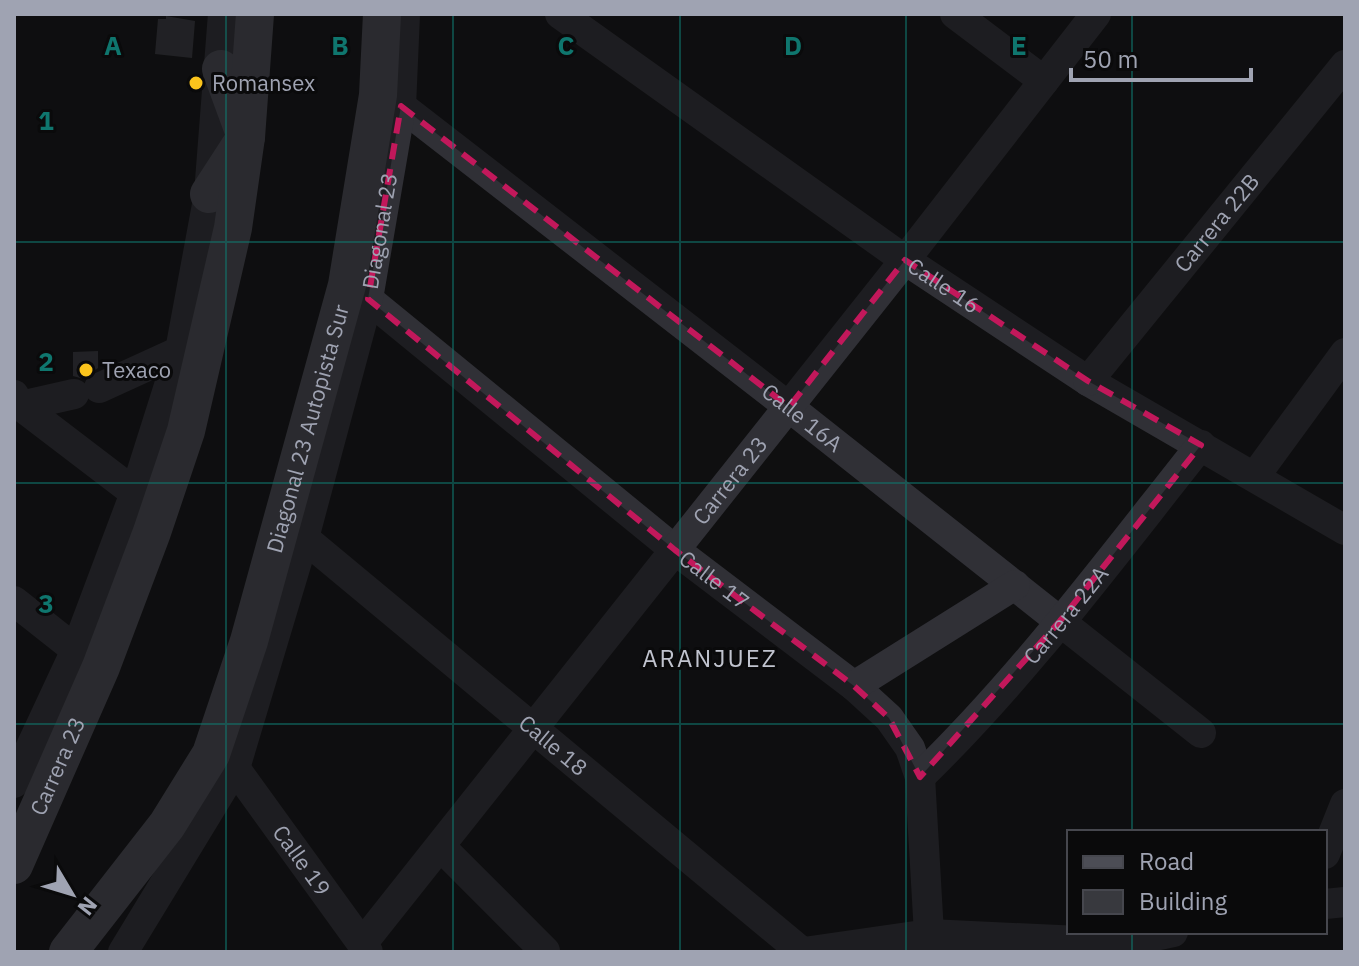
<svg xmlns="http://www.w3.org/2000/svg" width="1359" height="966" viewBox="0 0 1359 966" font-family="'IBM Plex Sans',sans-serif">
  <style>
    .building { fill: #38393e }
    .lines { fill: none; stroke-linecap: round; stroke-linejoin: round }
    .minor { stroke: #303036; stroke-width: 30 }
    .major { stroke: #4c4d55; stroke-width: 38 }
    .marked { fill: none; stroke: #c2185b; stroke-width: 6; stroke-dasharray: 16 10; stroke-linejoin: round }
    .grid { fill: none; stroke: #0f766e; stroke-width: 2; stroke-opacity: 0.55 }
    .poi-dot { fill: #fbc41c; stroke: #0a0a0b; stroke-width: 3 }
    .labels { text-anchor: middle; stroke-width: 6; stroke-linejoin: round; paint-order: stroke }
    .poi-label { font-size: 22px; fill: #9fa3b2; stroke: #0a0a0b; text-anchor: start }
    .street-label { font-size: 22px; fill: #9fa3b2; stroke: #0a0a0b }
    .neighbourhood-label { font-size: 24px; letter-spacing: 2px; fill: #c0c3ce; stroke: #0a0a0b }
    .grid-label { font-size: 26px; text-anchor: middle; font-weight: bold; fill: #0f766e; stroke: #0a0a0b; stroke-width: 6; stroke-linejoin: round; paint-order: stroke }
  </style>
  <rect width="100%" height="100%" fill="#0f0f10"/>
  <path class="building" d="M166,16L195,21L192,58L155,54L158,19H166Z
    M98,351V368L84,379L73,376V352Z"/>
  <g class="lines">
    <g class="minor">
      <path id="s1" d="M560,14L905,260L1088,381L1345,530"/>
      <path d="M955,14L1044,81"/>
      <path id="s2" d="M401,106L789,407L1201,733"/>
      <path id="s3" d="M368,299L675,550L854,686L889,718L910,748L920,777L929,934L941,952"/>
      <path id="s4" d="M1088,381L1345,65"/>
      <path d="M99,388L180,351"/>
      <path d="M14,395L21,406L135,493"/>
      <path d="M21,406L74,394"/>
      <path d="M1255,476L1345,353"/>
      <path id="s5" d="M304,538L802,952"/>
      <path d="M14,601L76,650"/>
      <path d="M854,686L1015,585"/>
      <path id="s6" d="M235,768L368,952"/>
      <path id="s7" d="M920,777C1024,676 1111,558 1201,445"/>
      <path d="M14,783L76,650L135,493L180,351L209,194L223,14"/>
      <path d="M441,847L545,951"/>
      <path d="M1325,854L1345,804"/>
      <path d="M1325,904L1345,902"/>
      <path id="s8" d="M362,944L905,260L1096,14"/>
      <path id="s9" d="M123,952L235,768L304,538L368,299L401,106L405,14"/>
      <path d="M804,952L929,934L1122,943L1173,932"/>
    </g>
    <g class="major">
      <path d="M209,194L246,137L221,69"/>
      <path id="s10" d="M14,865L101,667L152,532L186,431L233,228L246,137L255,14"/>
      <path id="s11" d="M68,952L167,825L211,754L249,641L347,285L378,95L382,14"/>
    </g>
  </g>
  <path d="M0 0H1359V966H0ZM401,106L789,407L905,260L1088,381L1201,445L1060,621L920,777L889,718L854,686L675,550L368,299Z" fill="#0f0f10" fill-opacity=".55" fill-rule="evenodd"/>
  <path class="marked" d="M401,106L789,407L905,260L1088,381L1201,445L1060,621L920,777L889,718L854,686L675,550L368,299Z"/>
  <path class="grid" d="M226,14V952M453,14V952M680,14V952M906,14V952M1132,14V832M14,242H1345M14,483H1345M14,724H1345M1132,932V952"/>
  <g class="poi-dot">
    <circle cx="196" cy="83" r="8"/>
    <circle cx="86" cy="370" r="8"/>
  </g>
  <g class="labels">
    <g class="poi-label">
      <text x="212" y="91">Romansex</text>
      <text x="102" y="378">Texaco</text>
    </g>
    <g class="street-label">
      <text dy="8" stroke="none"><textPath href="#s4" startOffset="204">Carrera 22B</textPath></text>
      <text dy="8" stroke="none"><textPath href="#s9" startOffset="772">Diagonal 23</textPath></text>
      <text dy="8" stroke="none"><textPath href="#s1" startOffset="470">Calle 16</textPath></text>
      <text dy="8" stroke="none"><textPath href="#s2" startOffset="508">Calle 16A</textPath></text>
      <text dy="8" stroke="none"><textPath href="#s11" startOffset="584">Diagonal 23 Autopista Sur</textPath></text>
      <text dy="8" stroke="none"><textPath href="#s8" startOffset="592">Carrera 23</textPath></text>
      <text dy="8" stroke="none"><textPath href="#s3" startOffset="446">Calle 17</textPath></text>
      <text dy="8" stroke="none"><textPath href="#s7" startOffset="218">Carrera 22A</textPath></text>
      <text dy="8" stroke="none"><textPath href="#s5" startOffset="324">Calle 18</textPath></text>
      <text dy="8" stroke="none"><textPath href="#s10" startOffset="108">Carrera 23</textPath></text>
      <text dy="8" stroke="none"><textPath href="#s6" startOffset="114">Calle 19</textPath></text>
    </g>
    <g class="neighbourhood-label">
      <text x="710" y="667">ARANJUEZ</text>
    </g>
  </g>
  <g class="grid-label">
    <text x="113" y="55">A</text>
    <text x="340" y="55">B</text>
    <text x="566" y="55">C</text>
    <text x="793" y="55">D</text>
    <text x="1019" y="55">E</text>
    <text x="46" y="130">1</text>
    <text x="46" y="371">2</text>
    <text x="46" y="613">3</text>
  </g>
  <rect width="1359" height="966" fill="none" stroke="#9fa3b2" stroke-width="32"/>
  <rect x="1067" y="830" width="260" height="104" fill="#0a0a0b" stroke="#46474e" stroke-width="2"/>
  <rect x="1083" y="856" width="40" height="12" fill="#4c4d55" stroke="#46474e" stroke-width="2"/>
  <text x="1139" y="870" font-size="24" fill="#9fa3b2">Road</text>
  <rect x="1083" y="890" width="40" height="24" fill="#38393e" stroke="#46474e" stroke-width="2"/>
  <text x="1139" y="910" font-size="24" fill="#9fa3b2">Building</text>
  <g transform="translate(72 894) rotate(128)" stroke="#0a0a0b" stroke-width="6" paint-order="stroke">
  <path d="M0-6L14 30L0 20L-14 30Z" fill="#9fa3b2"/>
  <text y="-12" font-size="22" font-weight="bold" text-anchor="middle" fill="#9fa3b2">N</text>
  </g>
  <path d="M1071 68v12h180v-12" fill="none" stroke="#9fa3b2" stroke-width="4"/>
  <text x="1083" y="68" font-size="24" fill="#9fa3b2" stroke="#0a0a0b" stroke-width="6" paint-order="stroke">50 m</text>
</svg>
